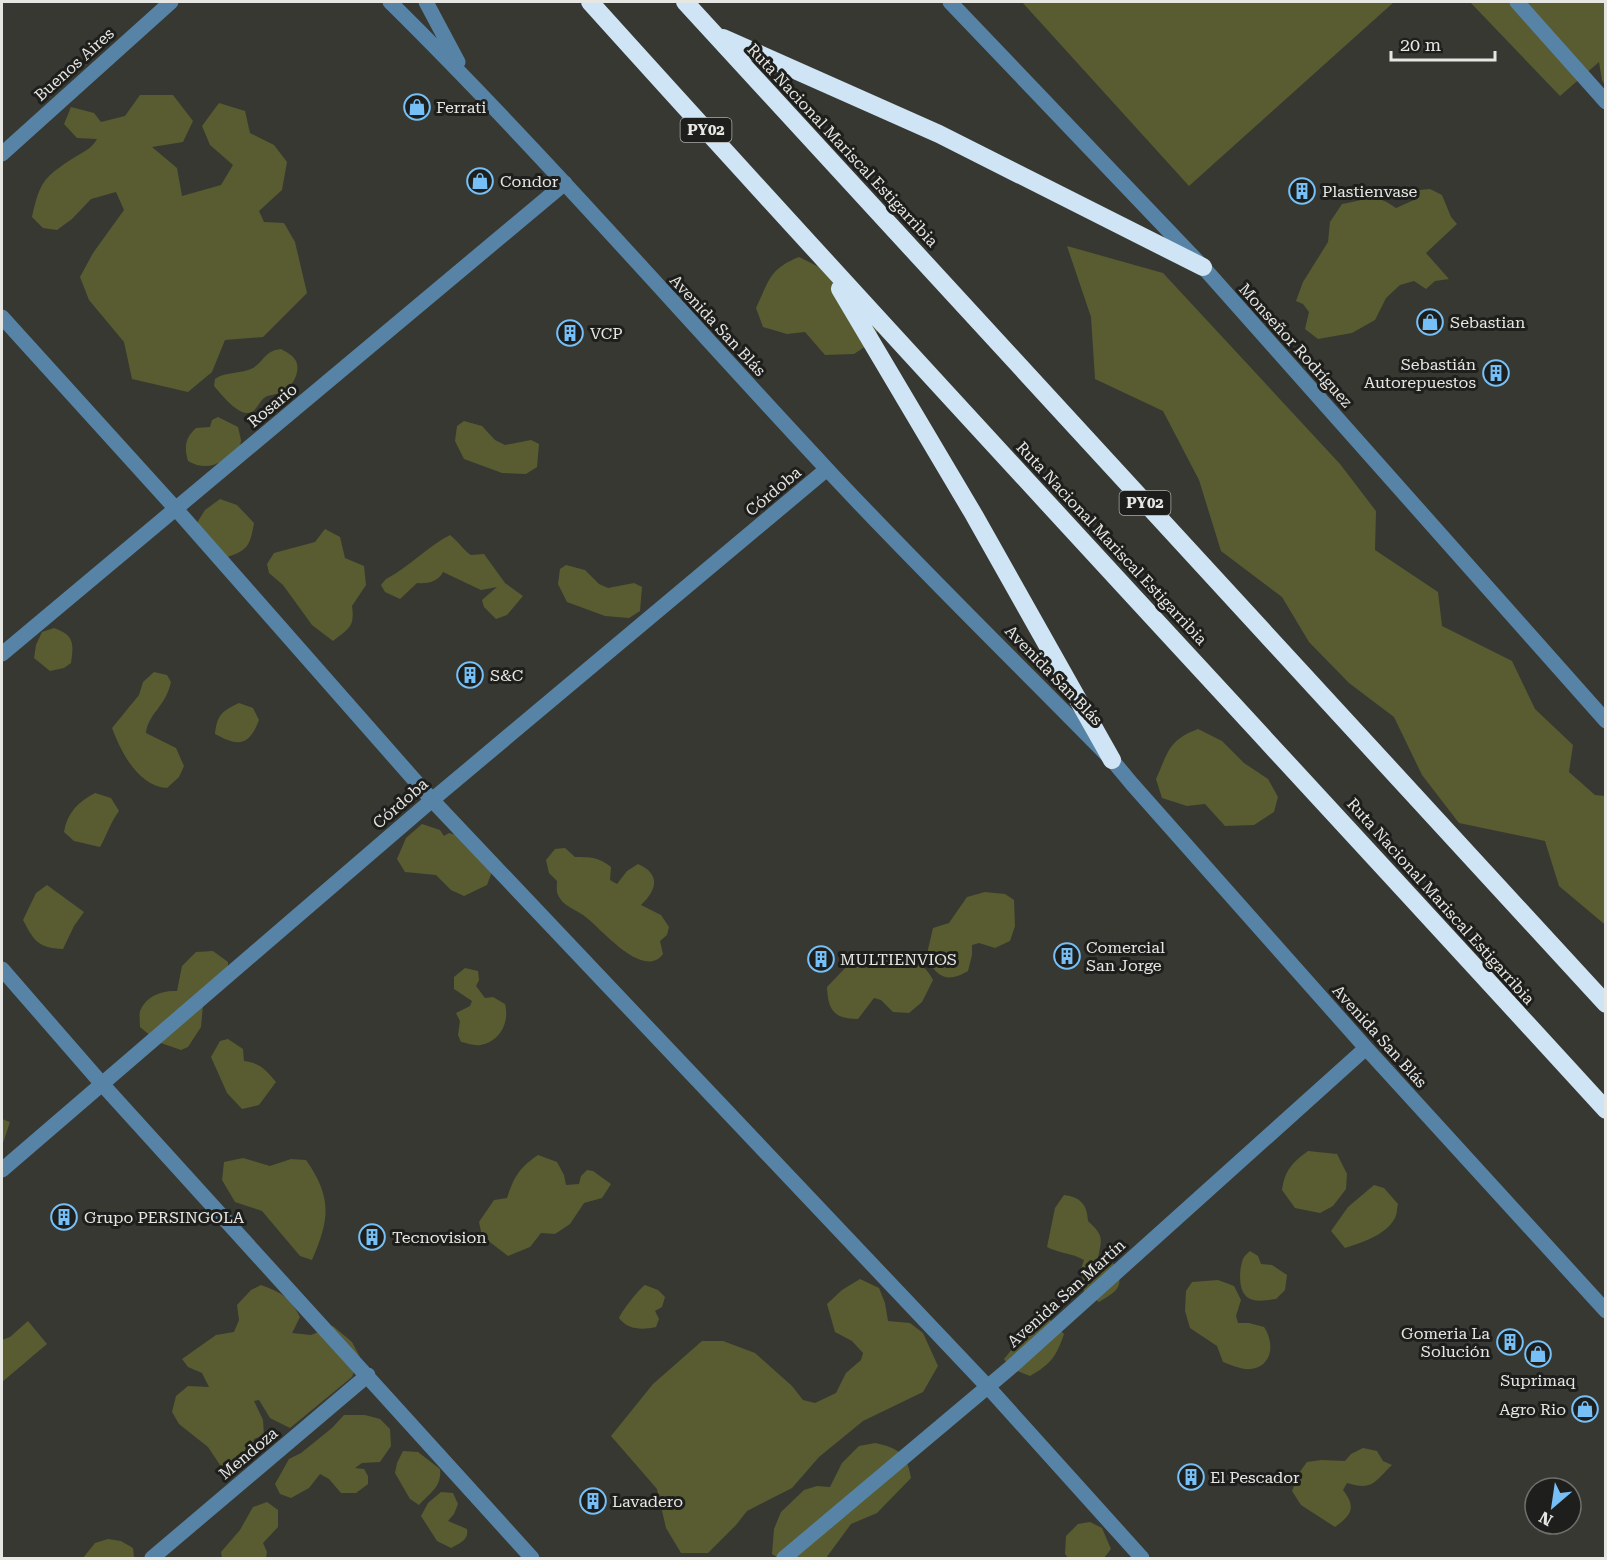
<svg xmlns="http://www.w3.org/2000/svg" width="1607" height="1560" viewBox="0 0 1607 1560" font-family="'Roboto Serif',serif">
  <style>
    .green { fill: #595c30 }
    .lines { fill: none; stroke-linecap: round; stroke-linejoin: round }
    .minor { stroke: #5784a6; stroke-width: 15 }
    .highway { stroke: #cfe4f4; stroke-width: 18 }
    .labels { text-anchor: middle; stroke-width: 6; stroke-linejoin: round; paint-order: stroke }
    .shield { fill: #1e1f1c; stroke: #aaaba7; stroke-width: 1.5 }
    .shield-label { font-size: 15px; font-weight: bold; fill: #e6e7e3 }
    .street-label { font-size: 16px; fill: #e6e7e3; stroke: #1e1f1c }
    .poi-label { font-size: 16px; fill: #e6e7e3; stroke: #1e1f1c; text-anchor: start }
  </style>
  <rect width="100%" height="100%" fill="#373832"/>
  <path class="green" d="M1022,2H1394L1189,186Z
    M1470,2H1605V85L1602,80L1599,62L1560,96Z
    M140,95H173L193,121L183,142L152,147L177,168L182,196L221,185L233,165L210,145L202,126L219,103L245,111L250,133L274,145L287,162L282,190L259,211L264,222L284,223L295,242L307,293L263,337L225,340L212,372L188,392L132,379L124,342L89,300L80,277L93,253L124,210L116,192L91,199L72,219L57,230L43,228L32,217C40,181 44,177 75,157C85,151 91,149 97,139L77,138L64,124L71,107L94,113L101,122L125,116Z
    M1430,189L1442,195L1451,217L1457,224L1426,253L1449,279L1435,281L1426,289L1414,281L1400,285L1386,298L1375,320L1352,333L1318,339L1305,329L1309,312L1303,304L1296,301L1303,282L1328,242L1330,222L1342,204C1369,200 1372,191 1396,208L1414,200L1419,190Z
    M1067,246L1163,273L1340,464L1376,511L1375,550L1438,592L1442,626L1512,661L1535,709L1573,745L1569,772L1595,795L1605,796V924L1603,923L1559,886L1545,841L1459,823L1422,775L1394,717L1349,683L1309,642L1282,597L1221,551L1199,480L1163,411L1095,379L1091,317Z
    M799,257L823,269L878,326L875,340L854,354L825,355L805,332L787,334L763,327L756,308C769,281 769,269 799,257Z
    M281,349C286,352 293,355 296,361C301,372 292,388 282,392C276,395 269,394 264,398C258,403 256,413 247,413C235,412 222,395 214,386L215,379C224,372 237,374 248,370C264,365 262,351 281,349Z
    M218,417L238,427L241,440L240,447C224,462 209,473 188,461C184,447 185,438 196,428L210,427L212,420Z
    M464,421L482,426L495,440L505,445L531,440L539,444L537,467L526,474L502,473L464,459L455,441L457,426Z
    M220,499L237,505L254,523C250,547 247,551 224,558L195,526L205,510Z
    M325,529L340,537L345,558L364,566L366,585L352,606C355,627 349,628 333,641L312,625L283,585L269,573L267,564L274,553L315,542Z
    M450,535C459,542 463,550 471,555L484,554L505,583L523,596L507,615L496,619L484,607L482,600L497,587L481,590L443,572C438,582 427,584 417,583L400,599L385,592L381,585L386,579C409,567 427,547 450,535Z
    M566,565L585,570L599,584L608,588L634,583L642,587L640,611L629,618L605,616L567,602L558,584L560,569Z
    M54,628C74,635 74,643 71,663L64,668L50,671L34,658L36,645L42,632Z
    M154,672L167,675L171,682C166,706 148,714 146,733L176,748L184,766L179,777L167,788C138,786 121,752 112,728L139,695L143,682Z
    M239,703L253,708L259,720C249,746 239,747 215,734C217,715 222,711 239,703Z
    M1198,729L1222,741L1244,763L1268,779L1278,797L1274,812L1254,825L1225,826L1205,804L1187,806L1162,798L1156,779C1168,753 1168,740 1198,729Z
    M95,793L111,798L119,811C110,823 107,835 100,847L74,841L64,832C67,813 78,802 95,793Z
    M422,824L440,830L444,836L449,833L463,837L496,861L487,885L464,896L451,890L436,875L405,872L397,859L406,838Z
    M565,848L575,857C590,857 599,857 611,867L610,880L617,884L627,871L638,864C661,874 657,890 641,905L661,915L669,927L667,935L660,941L663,954C644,980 603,931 587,918C577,909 564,908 558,895C556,891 557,885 557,881L549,873L546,860L555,849Z
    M47,885L84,912L74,926L63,949C38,948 34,941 23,920L36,893Z
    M985,892L1005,894L1014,900L1015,926L1010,941L995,948L979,943L972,945V955L968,971C948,983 938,978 926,958L933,928L949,923L967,897Z
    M213,951L228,962L227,980L203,1005L201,1027L188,1047L181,1050L158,1042L140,1027C140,1022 139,1016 140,1011C146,996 162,990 177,991L182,966L196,952Z
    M894,954C911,959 925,963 933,980L922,1002L909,1013L893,1012L881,1000L874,998L858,1019C834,1019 828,1010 827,987L849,964L865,968Z
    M465,968L478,971L479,980L476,986L485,998L493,997L505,1004C510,1022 500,1042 480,1045C474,1046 467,1043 461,1042L458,1035L460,1021L456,1013L470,1006L472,1001L454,989V977Z
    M228,1039L243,1049L244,1061C260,1063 266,1070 276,1082L259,1105L242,1109L227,1093L211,1057L220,1041Z
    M2,1119L10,1122L2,1146Z
    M1308,1151L1337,1154L1347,1174L1346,1189L1333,1206L1320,1213L1295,1208L1282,1190C1285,1170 1292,1163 1308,1151Z
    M538,1155L557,1162L564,1175L566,1185L579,1184L581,1176L587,1170L593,1171L611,1184L602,1198L584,1203L570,1224L555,1234L541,1233L530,1247L508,1256L482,1236L479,1222L494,1200L507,1198C514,1177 519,1168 538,1155Z
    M243,1158L270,1166L291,1159L306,1160C332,1197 330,1219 312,1260L300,1256L262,1211L235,1202L222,1180L224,1162Z
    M1374,1185L1384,1188L1398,1204C1397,1208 1397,1214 1395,1218C1386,1235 1361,1243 1345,1248L1331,1231L1348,1207Z
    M1064,1195C1080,1197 1087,1204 1088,1221C1104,1236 1102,1238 1098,1258L1106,1260L1116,1265C1124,1288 1118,1290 1099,1302L1084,1292L1081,1269L1084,1260C1072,1253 1058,1253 1047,1247L1055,1208Z
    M1250,1251L1258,1256L1261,1264L1272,1265L1287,1275L1285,1290L1276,1299C1267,1300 1254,1303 1247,1297C1238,1290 1239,1269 1243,1259C1244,1256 1247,1254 1250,1251Z
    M860,1279L879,1288L885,1303L888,1321L910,1323L923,1333L938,1366L923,1392L863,1421L819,1457L792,1488L747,1511L736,1525L708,1553H681L666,1528L657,1489L611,1436L653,1384L702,1341H723L755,1353L792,1386L803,1400L815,1403L836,1393L846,1373L861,1360L863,1353L852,1341L835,1332L827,1304L842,1290Z
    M1218,1280L1234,1286L1241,1300L1236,1316L1238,1323H1249L1264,1327C1274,1341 1274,1366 1251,1369C1242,1370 1231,1365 1223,1362L1217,1346L1190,1328L1185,1311L1186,1291L1192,1282Z
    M261,1285C282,1293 290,1297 300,1317L292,1333L311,1335L333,1326L352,1342L360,1357L352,1377L290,1428L270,1418L259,1400L254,1401L263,1420L264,1435L254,1439L251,1451L236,1468L220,1465L208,1447L179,1424L172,1412L176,1396L188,1386L209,1387L202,1373L188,1367L182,1359L216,1335L234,1332L239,1320L237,1305L251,1290Z
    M645,1285L658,1290L665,1297L662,1307L655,1311L659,1319L656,1327C642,1330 628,1330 619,1318C622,1311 638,1290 645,1285Z
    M1038,1319H1049L1064,1334C1056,1357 1051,1364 1030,1376L1010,1368L1004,1359C1016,1345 1024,1331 1038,1319Z
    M28,1321L47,1344L2,1382V1340L10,1337Z
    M344,1415H365L380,1419L390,1429L391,1446L380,1462L362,1463L355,1468L364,1469L368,1476V1484L356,1493H341L329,1479L320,1474L309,1488L291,1498L280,1494L275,1484L289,1459L301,1453L332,1428Z
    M875,1443C899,1448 907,1454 911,1478L877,1513L851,1524L826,1558H778L772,1554L774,1529L781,1512L804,1490L817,1486L830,1487L842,1463L859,1446Z
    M1363,1448L1377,1451L1383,1461L1392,1465C1374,1482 1373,1491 1347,1483L1343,1490C1357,1508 1351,1515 1335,1527L1301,1505L1292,1491L1299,1473L1307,1462L1321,1460L1345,1461L1351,1454Z
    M403,1451L418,1452L440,1469C442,1487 430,1493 419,1505L410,1499L395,1473L397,1463Z
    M441,1492L453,1493L458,1504L454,1514L448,1521L467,1529C469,1541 459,1543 451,1548L437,1541L421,1516L428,1503Z
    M267,1502L278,1510V1527L263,1543L267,1552L266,1558H222L221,1552L240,1530L253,1507Z
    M1090,1522L1102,1528L1111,1549L1104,1558H1068L1065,1554L1066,1536L1078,1524Z
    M108,1539L121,1541L133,1548L134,1558H83L95,1543Z"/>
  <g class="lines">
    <path class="minor" d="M390,2C541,151 680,312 825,467C918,567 1016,662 1112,760L1132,784L1366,1048L1606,1311
      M426,2L458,62
      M950,2L1203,267L1606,721
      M1517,2L1606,102
      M2,154L171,2
      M2,317L176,509L432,800L988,1387L1142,1558
      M2,654L565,183
      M2,969L102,1084L532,1558
      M2,1170L432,800L827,469
      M152,1558L368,1375
      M784,1558L1010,1368L1366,1048"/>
    <path class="highway" d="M590,2C925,374 1268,740 1606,1110
      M685,2L1606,1004
      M723,38L939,134L1203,267
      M840,289L974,515L1112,760"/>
  </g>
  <defs>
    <g id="shop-ring" transform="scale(1.35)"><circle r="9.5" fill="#1e1f1c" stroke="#76c0f7" stroke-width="1.5"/><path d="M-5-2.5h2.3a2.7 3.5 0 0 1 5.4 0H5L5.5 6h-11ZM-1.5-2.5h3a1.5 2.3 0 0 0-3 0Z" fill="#76c0f7"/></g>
    <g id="building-ring" transform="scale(1.35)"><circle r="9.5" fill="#1e1f1c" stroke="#76c0f7" stroke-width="1.5"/><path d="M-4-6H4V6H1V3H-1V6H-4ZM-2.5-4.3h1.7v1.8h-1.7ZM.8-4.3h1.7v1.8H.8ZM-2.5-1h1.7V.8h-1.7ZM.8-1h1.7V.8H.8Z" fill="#76c0f7"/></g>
  </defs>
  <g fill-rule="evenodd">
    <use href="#shop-ring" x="417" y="107"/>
    <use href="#shop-ring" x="480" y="181"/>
    <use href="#building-ring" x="1302" y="191"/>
    <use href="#shop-ring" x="1430" y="322"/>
    <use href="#building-ring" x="570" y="333"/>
    <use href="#building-ring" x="1496" y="373"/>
    <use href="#building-ring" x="470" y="675"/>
    <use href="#building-ring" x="1067" y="956"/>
    <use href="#building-ring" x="821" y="959"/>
    <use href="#building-ring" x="64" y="1217"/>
    <use href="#building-ring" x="372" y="1237"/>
    <use href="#building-ring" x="1510" y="1342"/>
    <use href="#shop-ring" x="1538" y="1354"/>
    <use href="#shop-ring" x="1585" y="1409"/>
    <use href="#building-ring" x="1191" y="1477"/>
    <use href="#building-ring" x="593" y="1501"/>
  </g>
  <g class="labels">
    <g class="shield">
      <rect x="680.5" y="118" width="51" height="24" rx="4.5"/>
      <rect x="1119.5" y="491" width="51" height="24" rx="4.5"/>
    </g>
    <g class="shield-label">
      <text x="706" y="135">PY02</text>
      <text x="1145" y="508">PY02</text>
    </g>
    <g class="street-label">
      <text transform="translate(74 64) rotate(-42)" y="6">Buenos Aires</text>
      <text transform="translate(843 145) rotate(47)" y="6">Ruta Nacional Mariscal Estigarribia</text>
      <text transform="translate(718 325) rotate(47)" y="6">Avenida San Blás</text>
      <text transform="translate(1296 345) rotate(48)" y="6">Monseñor Rodríguez</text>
      <text transform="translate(272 405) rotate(-40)" y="6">Rosario</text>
      <text transform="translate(773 491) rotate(-40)" y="6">Córdoba</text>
      <text transform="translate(1112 543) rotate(47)" y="6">Ruta Nacional Mariscal Estigarribia</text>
      <text transform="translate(1054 675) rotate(46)" y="6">Avenida San Blás</text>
      <text transform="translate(400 803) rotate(-41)" y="6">Córdoba</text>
      <text transform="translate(1441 901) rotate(48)" y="6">Ruta Nacional Mariscal Estigarribia</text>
      <text transform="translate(1380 1036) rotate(48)" y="6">Avenida San Blás</text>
      <text transform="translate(1066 1293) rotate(-42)" y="6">Avenida San Martín</text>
      <text transform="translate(248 1453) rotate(-40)" y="6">Mendoza</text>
    </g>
    <g class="poi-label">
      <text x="436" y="113">Ferrati</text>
      <text x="500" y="187">Condor</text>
      <text x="1322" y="197">Plastienvase</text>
      <text x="1450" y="328">Sebastian</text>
      <text x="590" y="339">VCP</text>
      <text x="1476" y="370" text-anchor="end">Sebastián<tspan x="1476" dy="18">Autorepuestos</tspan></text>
      <text x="490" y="681">S&amp;C</text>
      <text x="1086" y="953">Comercial<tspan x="1086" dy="18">San Jorge</tspan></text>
      <text x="840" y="965">MULTIENVIOS</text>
      <text x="84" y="1223">Grupo PERSINGOLA</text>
      <text x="392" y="1243">Tecnovision</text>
      <text x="1490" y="1339" text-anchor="end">Gomeria La<tspan x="1490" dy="18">Solución</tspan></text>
      <text x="1538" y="1386" text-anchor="middle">Suprimaq</text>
      <text x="1566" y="1415" text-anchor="end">Agro Rio</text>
      <text x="1210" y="1483">El Pescador</text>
      <text x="612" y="1507">Lavadero</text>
    </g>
  </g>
  <rect width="1607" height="1560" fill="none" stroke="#e6e7e3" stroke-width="6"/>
  <g transform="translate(1553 1506) rotate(209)"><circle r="28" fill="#1e1f1c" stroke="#6e6f6c" stroke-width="1.5"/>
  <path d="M0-4.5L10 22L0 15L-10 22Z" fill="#76c0f7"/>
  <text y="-9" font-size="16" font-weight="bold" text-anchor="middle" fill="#e6e7e3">N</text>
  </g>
  <path d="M1391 51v9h104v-9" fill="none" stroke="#e6e7e3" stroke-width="3"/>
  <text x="1400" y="51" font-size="18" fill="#e6e7e3" stroke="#1e1f1c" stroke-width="4.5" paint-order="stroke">20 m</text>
</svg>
